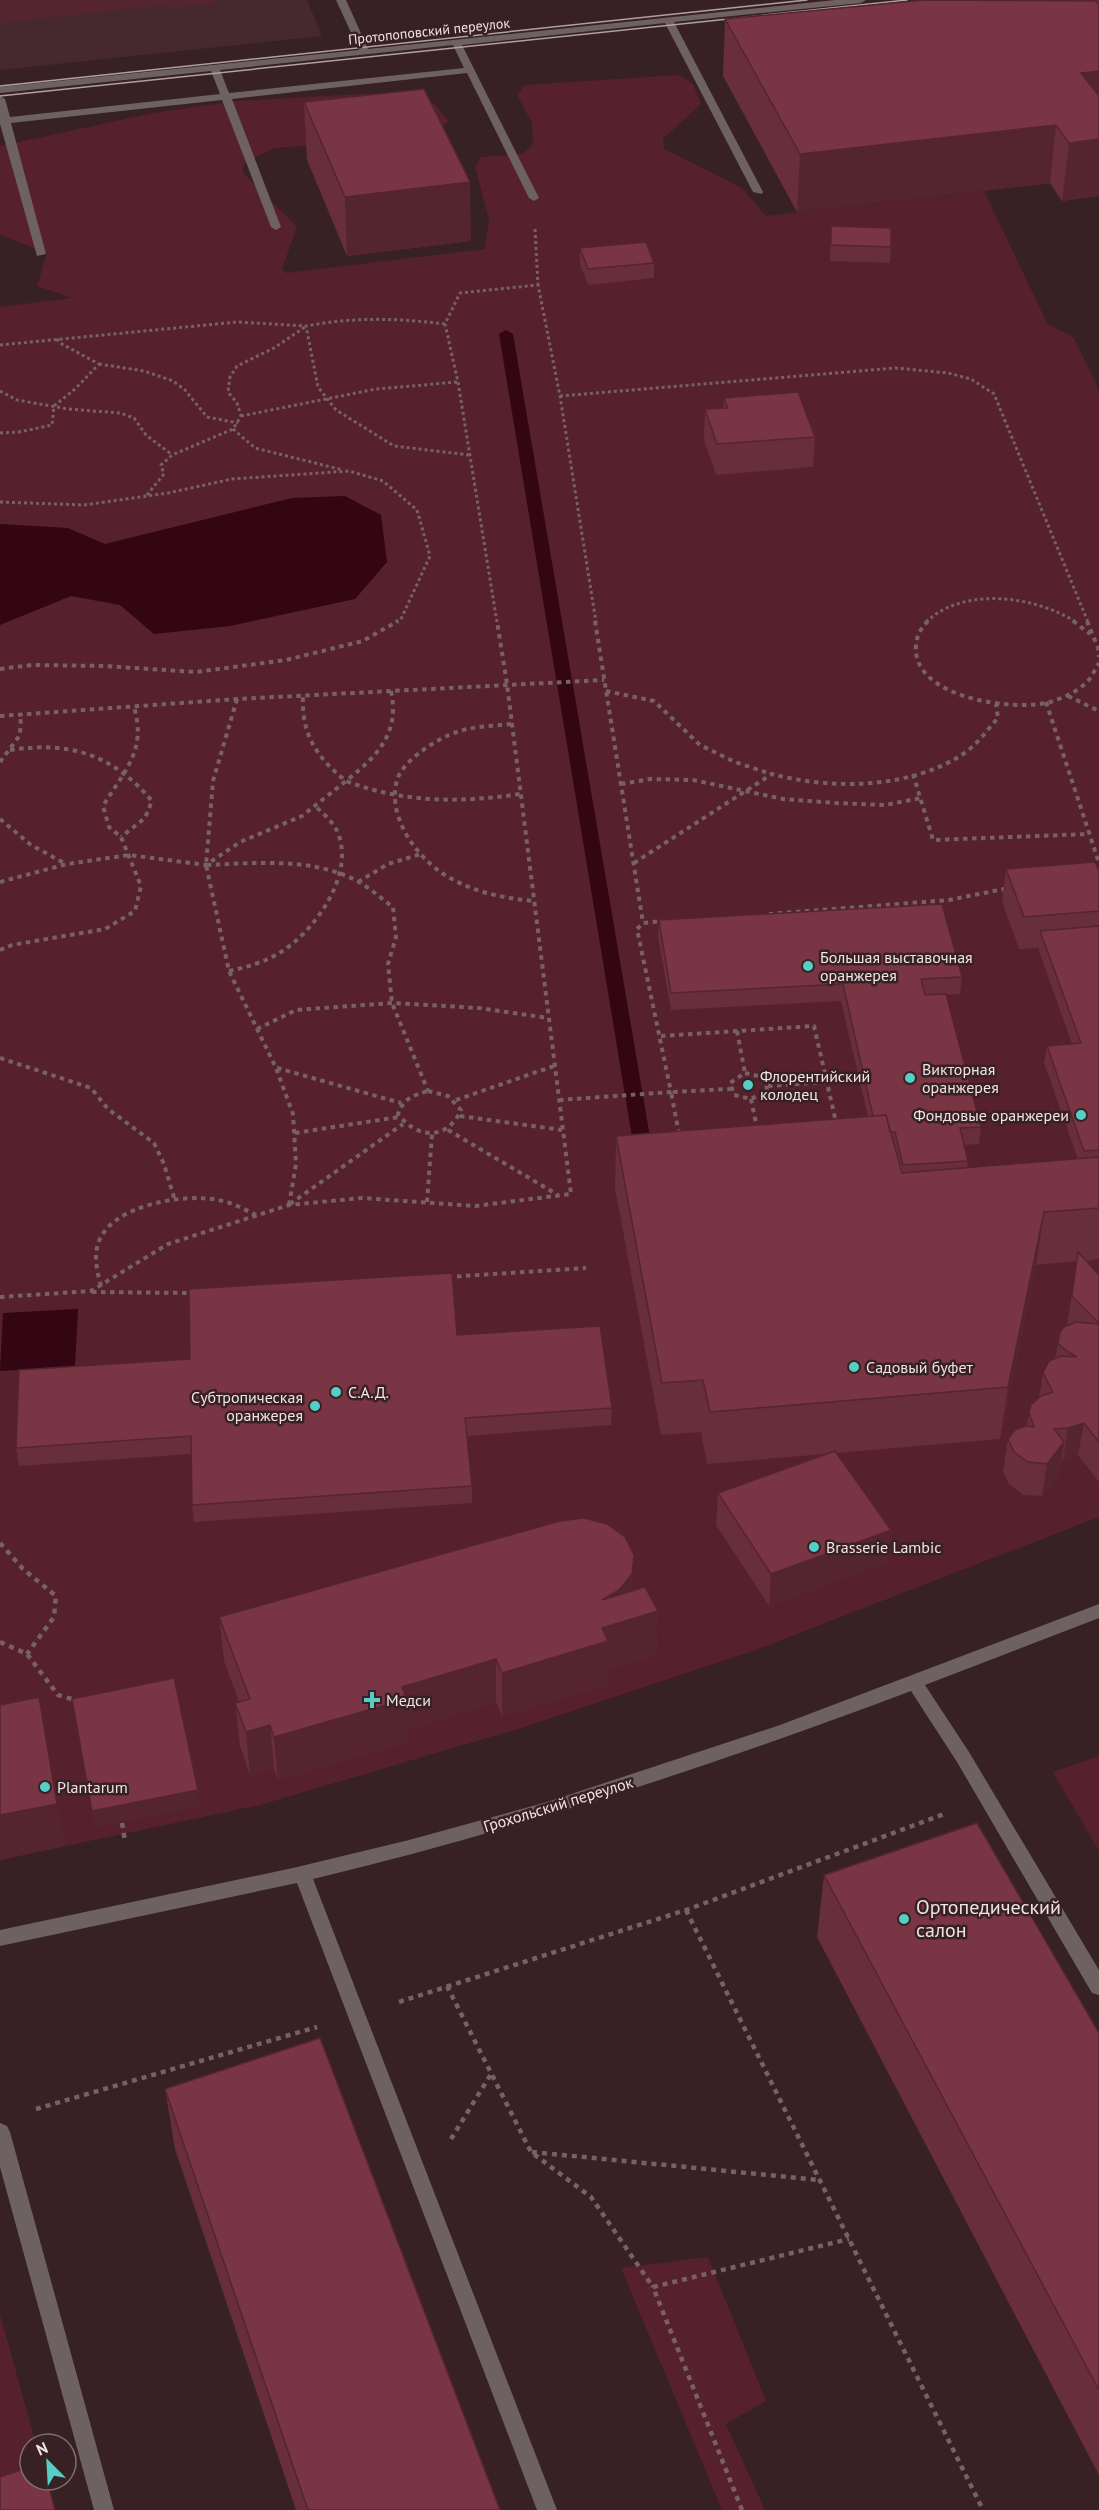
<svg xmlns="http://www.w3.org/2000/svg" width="1099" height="2510" viewBox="0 0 1099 2510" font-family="'PT Sans',sans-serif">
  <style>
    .built { fill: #46292e }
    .green { fill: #56202c }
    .water { fill: #340512 }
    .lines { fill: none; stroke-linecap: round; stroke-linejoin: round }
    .stream { fill: #340512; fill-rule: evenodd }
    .path-far2 { stroke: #766265; stroke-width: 3; stroke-dasharray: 3 3; stroke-linecap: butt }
    .path-far1 { stroke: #766265; stroke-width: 4; stroke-dasharray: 4.5 4.5; stroke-linecap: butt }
    .path { stroke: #766265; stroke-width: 4.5; stroke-dasharray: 5 5; stroke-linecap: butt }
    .minor { fill: #6d6162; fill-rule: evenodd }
    .tram { stroke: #b2a0a3; stroke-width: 1.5 }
    .wall { fill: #682e3a }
    .shaded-wall { fill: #55252f }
    .building { fill: #793543; stroke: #55252f; stroke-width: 1.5 }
    .poi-dot { fill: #55cec6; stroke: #372124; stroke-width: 2 }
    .labels { text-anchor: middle; stroke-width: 5; stroke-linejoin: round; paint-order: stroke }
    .far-street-label { font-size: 14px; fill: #f1e2e4; stroke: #372124 }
    .poi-label { font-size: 16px; fill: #f1e2e4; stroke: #372124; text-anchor: start }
    .street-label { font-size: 16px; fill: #f1e2e4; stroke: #372124 }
    .near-poi-label { font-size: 20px; fill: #f1e2e4; stroke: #372124; text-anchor: start }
  </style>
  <rect width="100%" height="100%" fill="#372124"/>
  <path class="built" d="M0,0H307L322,36L0,70Z"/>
  <path class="green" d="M679,75L693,84L701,104L663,139L664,149L742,188L766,216L984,191L1047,323L1074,338L1099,390V1517L753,1651L518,1729L260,1805L0,1860V307L72,298L37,286L47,253L0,235V146L153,113L237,101L380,93L419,98L434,104L449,121L430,137L274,148L244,163L243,173L297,227L282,269L286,273L485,249L489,220L475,166L481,157L523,154L533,144L532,123L517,95L525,85Z
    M1099,1756V1851L1053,1772Z
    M708,2257L766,2401L726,2424L765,2510H722L621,2268Z
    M0,2314L36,2444H30V2480L0,2494Z"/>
  <path class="water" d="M345,496L381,515L387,562L355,599L230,626L154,634L120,605L71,596L0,625V524L68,528L105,544L292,498Z
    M78,1309L75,1367L0,1371L3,1313Z"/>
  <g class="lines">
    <path class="stream" d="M506,330L513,334L650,1137L648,1142L641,1143L634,1142L632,1137L499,334Z"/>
    <path class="path-far2" d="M535,229L538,285
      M445,324C398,318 353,317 306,326L318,387L336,410L394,446L469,455
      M0,345L237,322L306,326
      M99,364L144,371L173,381L185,390L207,417L238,423
      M0,391L17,400L68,409L120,413L134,418L146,435L171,454
      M560,396L896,368L948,373L971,379L994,394L1088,622
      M241,416L376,389L458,382
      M233,429L255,448L343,470
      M0,433L19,432L52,425L54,406L75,389L99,364L60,343L57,339
      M147,495L164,474L161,465L172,455L233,429L241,416L237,403L228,392L230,377L237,366L274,348L305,327
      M0,502L84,505L168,493L232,479L349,471L383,481L417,510L430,556L401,619L395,622
      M497,622L458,382L445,324L460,293L538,285L560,396L596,622
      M926,622C964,586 1035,596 1076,622"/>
    <path class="path-far1" d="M595,621L643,923
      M928,621C921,628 917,635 916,645C911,698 1014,712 1050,702C1063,698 1077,692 1087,682C1092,677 1095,669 1099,663
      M1073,621L1090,634
      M1087,621L1098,648L1099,657
      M0,669L32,665L104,666L196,672L286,660L363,641L398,621
      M391,691C400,734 377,756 346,781C404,803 459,803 520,794
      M606,691L654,701L700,745L735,762L771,774
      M1068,696L1099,711
      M237,699L213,781L206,865L229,971L276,1068L293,1114L296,1164L289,1205
      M1046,702L1099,863
      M0,716L237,699L604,680
      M511,724C493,726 474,726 457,732C438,738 403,760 397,780C387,815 414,854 442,873C469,891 501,898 533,901
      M10,750C70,741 112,754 152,801L145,818L121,837
      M0,762L20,735L21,714
      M913,774L933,840L1089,834
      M621,784L650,779L693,780L783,799L835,803L885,805L921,798
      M0,819L31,845L66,864
      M634,863L772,774C831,790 910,789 963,754C977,745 987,730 998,718L996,704
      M207,865C256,863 314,857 359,882C371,889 382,899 393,907L396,937L388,964L392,1003L428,1091
      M0,882L67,864L129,855L206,865L240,842L302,816L346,781C317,758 301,734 303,696
      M358,882L388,864L421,854
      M769,914L949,900L1009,888
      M0,950L12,945L105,929L135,911L141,886L121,837L109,827L103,806C124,771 147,751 134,707
      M229,971C247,967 265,962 281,952C314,931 351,880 340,839C336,824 325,815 315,806
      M257,1029L296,1010L392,1003L479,1008L548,1018
      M737,1031L745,1073
      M661,1036L814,1026L836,1122
      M0,1058L91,1088L108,1109L154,1143L164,1164L175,1201
      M277,1068L401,1103
      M745,1073L758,1076L766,1082L767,1091L751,1099L734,1095L730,1083Z
      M768,1086L827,1082
      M428,1091L448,1096L461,1110C447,1141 417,1139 398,1114C403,1099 413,1095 428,1091Z
      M751,1099L757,1128
      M456,1100L554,1066
      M559,1100L671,1092L637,929L643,923L663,921
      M460,1116L562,1130
      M448,1130L558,1195
      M295,1133L399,1117
      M679,1134L671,1092L730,1089
      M427,1202L432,1134
      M290,1204L403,1124
      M448,1277L586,1268
      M101,1286C97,1271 93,1256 99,1241C113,1205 184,1193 218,1200C231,1202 244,1209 256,1215
      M92,1292L192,1293
      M0,1297L91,1291L168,1244L289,1205L362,1198L475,1206L571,1194L507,684L497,621"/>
    <path class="path" d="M0,1543L23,1569L56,1596L54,1617L27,1654
      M0,1642L27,1654L58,1695L75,1700
      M122,1823L125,1841
      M686,1910L983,2510
      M447,1986L531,2152L591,2197L653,2287
      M399,2002L686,1910L947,1813
      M36,2109L317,2027
      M451,2139L491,2074
      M532,2152L819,2180
      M742,2510L653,2287L849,2239"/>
    <path class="minor" d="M336,0H346L368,49L835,0H866L861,3L674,22L763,192L762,194L753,192L665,23L462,45L539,198L534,201L529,198L467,73L232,99L281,227L276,230L271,227L222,100L11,123L46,254L37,256L0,124V96L5,99L10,117L220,94L211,71L0,93V87L359,50ZM453,45L464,68L229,93L220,70Z
      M1099,1604V1618L925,1685L969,1752L1099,1970V1995L1092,1993L957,1762L911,1691C715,1765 517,1830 313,1879L557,2510H537L297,1883L0,1946V1930L293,1868L409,1840L547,1802L780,1725Z
      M0,2123L7,2126L10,2132L114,2510H94L0,2167Z"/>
    <path class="tram" d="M0,86L807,0
      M0,96L907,0"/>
  </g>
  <path class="wall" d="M925,0H1099V196L1062,201L1050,183L797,212L723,76L725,19Z
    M304,102L471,241L347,256L307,160Z
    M831,226L891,247L890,263L830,261Z
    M580,248L654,263V278L588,285L580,264Z
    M724,398L815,437L813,467L716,475L704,440L705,409L723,408Z
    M1006,869L1099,871V1259L1086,1261L1099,1275V1482L1078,1455L1061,1461L1059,1475L1042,1496L1023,1495L1009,1484L1003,1472L1008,1439L1027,1426L1029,1413L1039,1398L1043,1373L1055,1359L1060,1332L1067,1325L1077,1261L1036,1265L1000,1439L837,1453L887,1562L769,1606L716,1525L718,1493L825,1454L707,1464L701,1432L661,1435L615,1188L616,1136L868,1117L841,1001L671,1010L658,937L659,920L962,977L960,994L946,995L981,1127L979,1144L964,1145L968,1161L967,1168L1078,1159L1044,1063L1047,1046L1072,1044L1038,948L1019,949L1002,901Z
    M457,1335L612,1408L611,1425L467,1436L472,1486V1503L194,1522L192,1505L191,1454L19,1466L16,1448L190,1359Z
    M633,1590L658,1611L656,1655L607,1670V1685L502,1716L496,1702L409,1729V1742L278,1780L274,1768L250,1775L240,1746L235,1703L239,1702L224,1661L219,1617Z
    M824,1875L1099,2033V2475L817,1937Z
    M165,2089L500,2510H296L175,2149Z"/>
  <path class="shaded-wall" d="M0,0H167V5L0,23Z
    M168,0H215V3L168,8Z
    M1099,71V128L1081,73Z
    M1056,125L1050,183L797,212L800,154Z
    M1099,139V196L1062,201L1069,143Z
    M470,182L471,241L347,256L345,197Z
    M1044,1212L1036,1265L1000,1439L1008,1387Z
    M1084,1423L1078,1455L1063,1460L1068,1428Z
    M1064,1442L1059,1475L1042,1496L1047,1464Z
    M891,1530L887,1562L769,1606L771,1574Z
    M634,1555L632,1599L658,1611L656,1655L607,1670V1685L502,1716V1673L602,1600Z
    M496,1659V1702L409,1729V1742L278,1780L274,1737L402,1687Z
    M270,1725L274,1768L250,1775L246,1732Z
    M47,1741L65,1846L0,1860V1815Z
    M198,1790L200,1807L95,1828L92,1811Z"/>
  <path class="building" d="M925,0L1096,1L1099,5V71L1081,73L1099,96V139L1069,143L1056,125L800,154L725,19Z
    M424,89L470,182L345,197L304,102Z
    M831,226L891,228V247L831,245Z
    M646,242L654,263L588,269L580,248Z
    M798,392L815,437L717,444L705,409L728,408L724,398Z
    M1095,862L1099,871V911L1024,917L1006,869Z
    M942,904L962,977L921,979L925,995L946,994L981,1127L960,1128L968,1161L903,1165L895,1132H890L886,1115L873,1116L843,984L671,993L659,920Z
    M1099,926V1150L1084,1151L1047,1046L1081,1043L1040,931Z
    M886,1115L902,1173L1099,1157V1208L1044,1212L1008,1387L710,1412L703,1380L662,1383L616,1136Z
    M1078,1252L1099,1275V1323L1072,1296Z
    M452,1273L457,1335L600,1326L612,1408L465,1418L472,1486L192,1505L191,1436L16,1448L19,1370L190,1359L189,1289Z
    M1076,1322L1099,1324V1442L1084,1423L1068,1428L1054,1429L1064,1442L1047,1464L1028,1462L1014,1452L1008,1439L1015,1430L1026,1426L1034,1427L1029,1413L1031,1405L1041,1396L1053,1392L1043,1373L1049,1361L1061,1356L1077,1357L1065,1350L1058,1343L1060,1332L1064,1327Z
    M835,1451L891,1530L771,1574L718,1493Z
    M584,1518L607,1524L625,1537L634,1555L632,1574L619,1590L602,1600L645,1587L658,1611L602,1628L608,1641L502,1673L496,1659L402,1687L407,1699L274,1737L270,1725L246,1732L235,1703L250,1699L219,1617L560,1521Z
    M174,1678L198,1790L92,1811L72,1699Z
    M39,1697L57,1804L0,1815V1705Z
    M977,1823L1099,2033V2390L824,1875Z
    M320,2038L500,2510H308L165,2089Z
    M30,2467V2480H47L55,2510H0V2477Z"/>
  <g class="poi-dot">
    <circle cx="808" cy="966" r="6"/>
    <circle cx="910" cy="1078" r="6"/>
    <circle cx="748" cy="1085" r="6"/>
    <circle cx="1081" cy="1115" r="6"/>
    <circle cx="854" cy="1367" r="6"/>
    <circle cx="336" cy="1392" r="6"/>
    <circle cx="315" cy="1406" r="6"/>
    <circle cx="814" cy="1547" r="6"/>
    <path d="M369 1691h6v6h6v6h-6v6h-6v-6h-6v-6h6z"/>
    <circle cx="45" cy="1787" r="6"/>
    <circle cx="904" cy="1919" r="6"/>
  </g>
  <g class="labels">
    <g class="far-street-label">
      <text transform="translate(429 31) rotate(-6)" y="5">Протопоповский переулок</text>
    </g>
    <g class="poi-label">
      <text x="820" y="963">Большая выставочная<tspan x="820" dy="18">оранжерея</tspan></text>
      <text x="922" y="1075">Викторная<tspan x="922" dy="18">оранжерея</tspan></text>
      <text x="760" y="1082">Флорентийский<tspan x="760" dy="18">колодец</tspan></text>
      <text x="1069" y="1121" text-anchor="end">Фондовые оранжереи</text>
      <text x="866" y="1373">Садовый буфет</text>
      <text x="348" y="1398">С.А.Д.</text>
      <text x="303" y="1403" text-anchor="end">Субтропическая<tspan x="303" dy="18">оранжерея</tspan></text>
      <text x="826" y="1553">Brasserie Lambic</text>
      <text x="386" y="1706">Медси</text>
      <text x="57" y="1793">Plantarum</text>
    </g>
    <g class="street-label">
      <text transform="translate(558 1804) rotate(-17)" y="6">Грохольский переулок</text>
    </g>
    <g class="near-poi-label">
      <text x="916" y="1914">Ортопедический<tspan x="916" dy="23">салон</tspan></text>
    </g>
  </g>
  <g transform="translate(48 2462) rotate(336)"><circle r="28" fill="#372124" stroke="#816e71" stroke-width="1.5"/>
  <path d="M0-4.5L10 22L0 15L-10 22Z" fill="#55cec6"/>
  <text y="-9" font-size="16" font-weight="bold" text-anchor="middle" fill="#f1e2e4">N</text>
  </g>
</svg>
